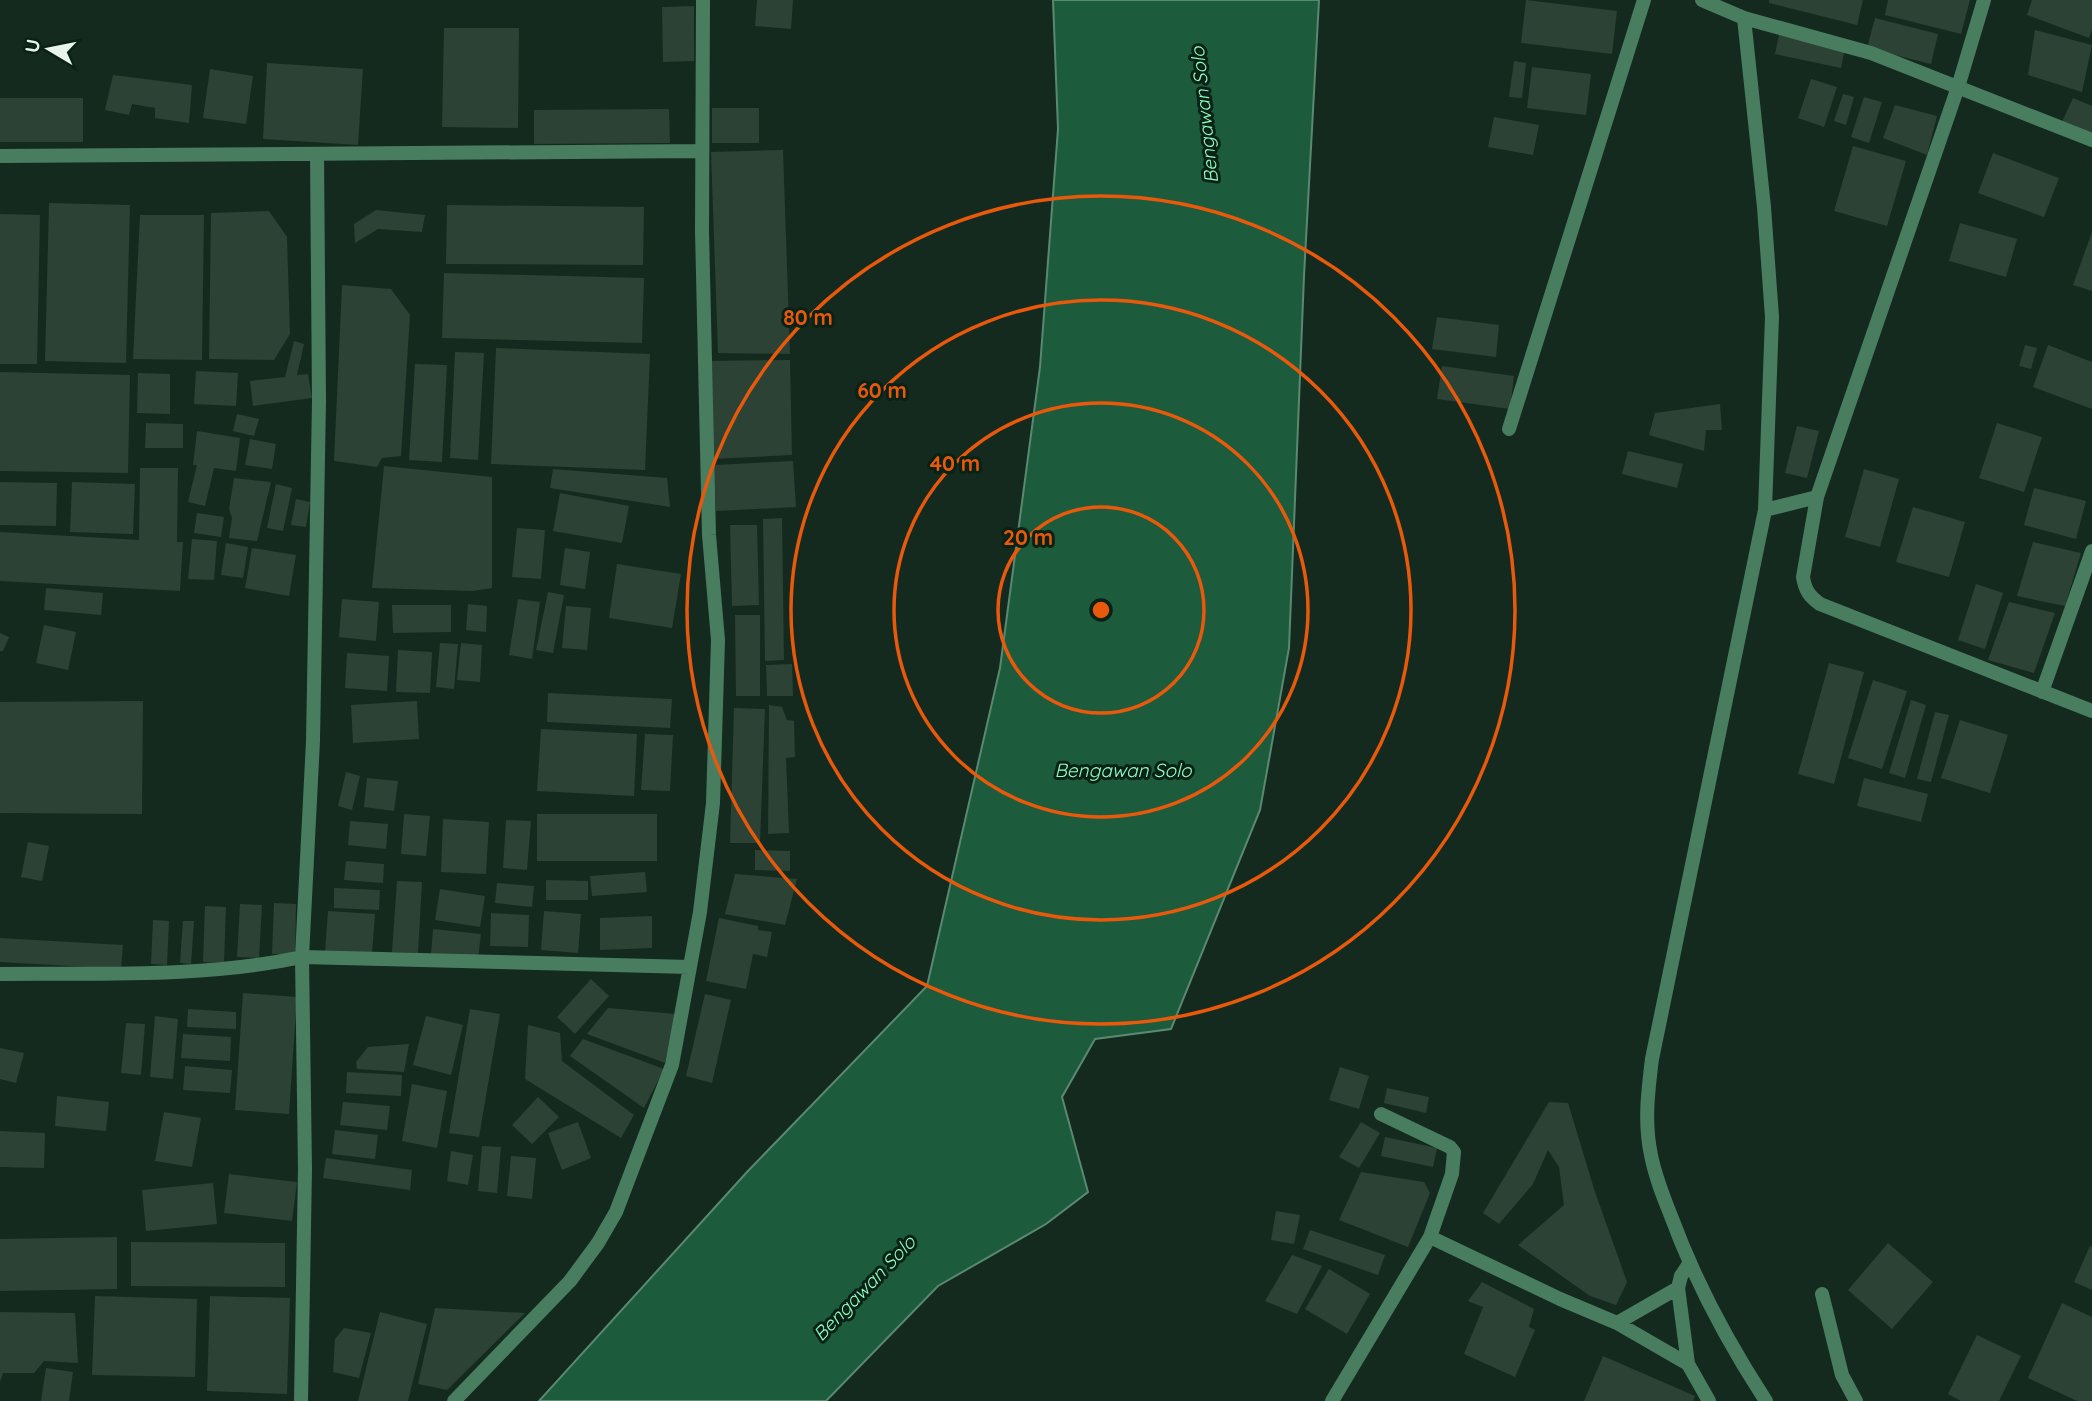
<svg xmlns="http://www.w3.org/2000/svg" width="2092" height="1401" viewBox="0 0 2092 1401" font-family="Quicksand,sans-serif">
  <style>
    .water { fill: #1d5b3d; stroke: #5a8972; stroke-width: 2 }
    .building { fill: #2b4234 }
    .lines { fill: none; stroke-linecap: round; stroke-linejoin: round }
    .street { stroke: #497d60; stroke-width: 14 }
    .ring { fill: none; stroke: #e8590c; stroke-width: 3.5 }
    .labels { text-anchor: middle; stroke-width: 6; stroke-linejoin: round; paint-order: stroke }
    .water-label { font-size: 19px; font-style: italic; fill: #90fdc2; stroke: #0a2115 }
    .centre { fill: #e8590c; stroke: #0a2115; stroke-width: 3.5 }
    .ring-label { font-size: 21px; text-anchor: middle; font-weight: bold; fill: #e8590c; stroke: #0a2115; stroke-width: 6; stroke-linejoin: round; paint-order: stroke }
  </style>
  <rect width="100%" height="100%" fill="#142a1e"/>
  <path class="water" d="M1053,0H1319L1304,276L1289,648L1260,810L1171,1029L1095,1039L1062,1097L1088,1192L1046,1224L938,1286L826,1401H539L747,1172L927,986L1000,668L1040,367L1058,129Z"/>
  <path class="building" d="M757,0H793L791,29L755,26Z
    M1526,0L1617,11L1612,54L1521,43Z
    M1769,0H1863L1857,25L1769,3Z
    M1888,0H1970L1961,34L1885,15Z
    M2032,0H2092V29L2089,38L2027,15Z
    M694,6V61L663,62L662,7Z
    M1875,18L1938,34L1931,64L1867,48Z
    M444,28H519L518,128L442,127Z
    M2035,30L2092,45L2082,92L2028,75Z
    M1779,35L1845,49L1841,68L1775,54Z
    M1514,61L1526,63L1522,98L1509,97Z
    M267,63L363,69L358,145L263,139Z
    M1532,67L1591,74L1586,115L1527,108Z
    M210,69L253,76L246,124L203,118Z
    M113,75L192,85L189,123L155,118V108L132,104L129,115L105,110Z
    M1811,79L1837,87L1824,127L1798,118Z
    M1843,94L1854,97L1846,125L1834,121Z
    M1864,97L1882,102L1869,143L1851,137Z
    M0,98H83V142H0Z
    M2073,98L2092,106V135L2062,122Z
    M1895,105L1937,116L1927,155L1883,138Z
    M712,108H759V143H712Z
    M669,109L670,143L534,144V110Z
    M1494,117L1539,125L1533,155L1488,147Z
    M1853,146L1906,161L1887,226L1834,211Z
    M783,150L790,354L718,353L711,152Z
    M1993,153L2059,178L2044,217L1978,193Z
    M49,203L130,205L126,363L45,361Z
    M447,205L644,207L643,265L446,264Z
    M376,210L425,215L422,232L378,229L355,243L354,224Z
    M269,211L287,237L290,334L274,360L209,359L211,213Z
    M0,214L40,215L37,364H0Z
    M140,215H204L202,360L133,359Z
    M1960,223L2017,239L2006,277L1949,261Z
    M2092,232V291L2073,285Z
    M444,273L644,278L642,343L442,338Z
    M342,285L391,289L410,315L401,456L382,458L377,467L334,461Z
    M1437,317L1499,325L1496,357L1432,349Z
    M294,341L304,344L297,375L308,374L312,398L253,406L250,381L285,377Z
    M2025,345L2037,348L2031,369L2019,366Z
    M2048,345L2092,362V409L2033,387Z
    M496,348L650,354L645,470L491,464Z
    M455,352L484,353L478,460L450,458Z
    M790,360L792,455L712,459L706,361Z
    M415,364L447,365L442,462L409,460Z
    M1442,366L1514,376L1510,409L1437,399Z
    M196,371L238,373L236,406L194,404Z
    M0,372L130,375L128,473L0,471Z
    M138,373L170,374V414L137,413Z
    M1720,404L1722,430H1706L1704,451L1649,435L1655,413Z
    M237,414L259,419L254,436L233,431Z
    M146,423L183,424V448H145Z
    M1997,423L2042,437L2024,492L1979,478Z
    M1797,426L1819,431L1807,478L1785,473Z
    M197,431L240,438L236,471L214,468L205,506L188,502L197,465H193Z
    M250,439L276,444L272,469L245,465Z
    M1628,451L1683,464L1677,488L1622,474Z
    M793,461L796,507L716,511L714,465Z
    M384,466L492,477V588L473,591L372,588Z
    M140,468H178L177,542H183L180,591L0,581V532L139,540Z
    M553,469L667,478L670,507L550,488Z
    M1864,469L1899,479L1880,547L1845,537Z
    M234,478L271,482L257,541L229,538L232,518L229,509Z
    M0,482L57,483L56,526L0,525Z
    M72,482L135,484L133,534L70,532Z
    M276,484L292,488L283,531L267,528Z
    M2034,488L2086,501L2076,539L2024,525Z
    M560,493L629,506L622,543L553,531Z
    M296,499L310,502L306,527L291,525Z
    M1913,507L1965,522L1949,577L1896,562Z
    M197,513L224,517L221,537L194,533Z
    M782,518L784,660L765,661L763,519Z
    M730,525H757L759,605L732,606Z
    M517,528L545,530L541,579L512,577Z
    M192,539L217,541L214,580L188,579Z
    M2033,542L2081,553L2065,606L2017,596Z
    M226,543L248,547L243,578L221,575Z
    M252,548L296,555L289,596L245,588Z
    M565,548L590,552L585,589L560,585Z
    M617,564L681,574L672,628L609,618Z
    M1976,584L2003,593L1985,649L1958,640Z
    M46,588L103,593L101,615L44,610Z
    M548,592L564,595L553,653L536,650Z
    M342,599L379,602L376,641L339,637Z
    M518,599L540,602L532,659L509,655Z
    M2009,602L2055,613L2034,673L1988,660Z
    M468,604L487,606L486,632L466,630Z
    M392,605H451V632L393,633Z
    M566,606L591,608L587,650L562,648Z
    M735,615H760V696H736Z
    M44,625L76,632L68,670L36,663Z
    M0,633L9,637L3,651H0Z
    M440,643L458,644L454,689L436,687Z
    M461,643L482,645L480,682L457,680Z
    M398,650L432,652L430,693L396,692Z
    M347,653L389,656L387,691L345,688Z
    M1829,663L1864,672L1834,784L1798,774Z
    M792,664L793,696H767L766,665Z
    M1873,680L1907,691L1882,769L1848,758Z
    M548,693L672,699L670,728L547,722Z
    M1911,700L1926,705L1905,778L1889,773Z
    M143,701L142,814L0,813V702Z
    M417,701L419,739L353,743L351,705Z
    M769,705L782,707L787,720L794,721L795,757L786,758L789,833L768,834Z
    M734,708L765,709L760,843H730Z
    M1935,712L1949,715L1931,782L1917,779Z
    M1960,720L2008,735L1990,793L1941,778Z
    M541,729L637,734L634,796L537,791Z
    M645,734L673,735L670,791L641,790Z
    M346,772L360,776L352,810L338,806Z
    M367,778L398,781L394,811L364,807Z
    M1864,778L1928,794L1921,822L1857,806Z
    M404,814L430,816L426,856L401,854Z
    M537,814H657V861H537Z
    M443,819L489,822L486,874L441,872Z
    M506,820L531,821L527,870L503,868Z
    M350,821L388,824L386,849L348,845Z
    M28,842L49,846L42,881L21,877Z
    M755,850L790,851V871L755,870Z
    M346,861L384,864L383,883L344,880Z
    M645,872L647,892L592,896L590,876Z
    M735,874L797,879L785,925L725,914Z
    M546,880L588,881V900H546Z
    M397,881L422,882L418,953L392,952Z
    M497,883L534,886L532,907L495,903Z
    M334,888L380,890L379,910L334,908Z
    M440,889L485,896L480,927L435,920Z
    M274,903L296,904L295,955L272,954Z
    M240,904L262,905L259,958L237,957Z
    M205,906L226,907L224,963L203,962Z
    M328,911L375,914L372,954L325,952Z
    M544,911L581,914L578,953L541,950Z
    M491,913L529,915L528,947L490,946Z
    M652,916V948L600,950V918Z
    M719,918L758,926V930L772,932L767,957L753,954L746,989L706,981Z
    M153,920L169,921L167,965L151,964Z
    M183,921H194L191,964L180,963Z
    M433,929L481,934L478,958L431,954Z
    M0,938L123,945L121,969L0,962Z
    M591,979L609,996L575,1034L557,1017Z
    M243,993L297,997L289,1114L235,1110Z
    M705,994L731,1000L712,1083L686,1076Z
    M608,1008L676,1014L665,1063L587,1034Z
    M188,1009L236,1012V1029L187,1027Z
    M470,1009L500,1014L479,1137L449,1133Z
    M155,1016L178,1019L173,1079L150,1077Z
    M426,1016L463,1025L451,1075L413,1065Z
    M126,1023L145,1024L141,1075L121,1073Z
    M528,1025L560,1033L562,1061L634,1115L621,1138L525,1079Z
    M183,1034L231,1037L230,1061L181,1058Z
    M583,1039L664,1069L644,1108L570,1056Z
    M409,1044L404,1072L357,1069L356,1062L368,1047Z
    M0,1048L24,1053L16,1083L0,1079Z
    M185,1066L232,1070L230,1093L183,1090Z
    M1340,1067L1369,1076L1359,1109L1329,1100Z
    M347,1072L402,1075L401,1096L346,1093Z
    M412,1084L447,1091L437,1148L402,1141Z
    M1387,1088L1429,1097L1426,1113L1384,1103Z
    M57,1096L109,1102L106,1131L55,1126Z
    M538,1097L559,1117L532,1144L512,1125Z
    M343,1102L390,1106L387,1130L340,1125Z
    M1549,1102L1568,1103L1595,1192L1627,1282L1616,1305L1590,1296L1518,1245L1564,1205L1559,1167L1548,1150L1533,1184L1499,1224L1483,1213Z
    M164,1112L201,1118L192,1167L155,1161Z
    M578,1122L591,1158L562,1170L548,1133Z
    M1361,1122L1380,1133L1359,1168L1339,1157Z
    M335,1130L378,1135L375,1159L332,1154Z
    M0,1131L45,1133L44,1168L0,1167Z
    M1385,1137L1437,1148L1433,1167L1381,1156Z
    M482,1146L501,1147L497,1193L478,1191Z
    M451,1151L473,1155L468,1185L447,1181Z
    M511,1156L536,1158L532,1199L507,1196Z
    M326,1158L412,1170L410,1190L323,1178Z
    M1361,1172L1424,1182L1430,1193L1408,1247L1339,1220Z
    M229,1174L297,1182L292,1221L224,1213Z
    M213,1183L217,1224L146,1231L142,1190Z
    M1276,1211L1300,1215L1294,1244L1271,1240Z
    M1310,1230L1385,1255L1378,1275L1303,1249Z
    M117,1237V1289L0,1291V1239Z
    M131,1242L285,1243V1287L131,1286Z
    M1888,1243L1933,1282L1892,1329L1848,1290Z
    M2090,1246L2092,1247V1290L2074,1282Z
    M1292,1255L1322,1266L1297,1314L1265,1301Z
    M1329,1269L1370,1294L1347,1334L1305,1309Z
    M1482,1282L1534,1309L1529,1327L1535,1330L1515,1377L1464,1354L1483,1307L1468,1301Z
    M95,1296L197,1299L195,1377L92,1375Z
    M210,1296L290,1298L287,1394L207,1391Z
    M2062,1303L2092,1317V1401H2077L2028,1378Z
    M435,1308L525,1313L447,1390L418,1384Z
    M0,1312L75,1313L78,1363L44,1361L34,1373H3L0,1382Z
    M380,1312L427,1324L408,1401H358Z
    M344,1328L371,1333L359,1378L333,1372L335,1339Z
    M1977,1335L2021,1356L1999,1401H1961L1948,1394Z
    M1603,1356L1695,1396L1693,1401H1584Z
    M46,1368L73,1372L69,1401H41Z"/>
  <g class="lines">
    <path class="street" d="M1702,0L1744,18L1871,53L2092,140
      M1984,0L1958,87L1817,497L1803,577C1805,590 1809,596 1820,604L2092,711
      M1744,18L1764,207L1772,317L1765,510L1652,1059C1648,1091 1644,1123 1651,1155C1655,1176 1663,1196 1671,1216C1695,1281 1728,1343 1766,1401
      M0,156L701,151
      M1509,429L1644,0
      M1765,510L1817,497
      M2042,692L2092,551
      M0,974C100,973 204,978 302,957L690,967
      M1381,1114L1450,1147L1454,1152L1452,1174L1430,1237
      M1689,1264L1681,1276L1678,1288L1688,1364L1709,1401
      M1822,1294L1842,1375L1856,1401
      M1617,1323L1688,1364
      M301,1401L305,1169L302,957L313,741L319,401L317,154
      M454,1401L570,1281L598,1243L616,1212L672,1065L700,912L713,803L718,640L709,535L702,231L703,0
      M1332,1401L1430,1237L1560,1299L1617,1323L1678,1288"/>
  </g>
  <g class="ring">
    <circle cx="1101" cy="610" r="103"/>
    <circle cx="1101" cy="610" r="207"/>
    <circle cx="1101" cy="610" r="310"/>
    <circle cx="1101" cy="610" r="414"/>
  </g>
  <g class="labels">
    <g class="water-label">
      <text transform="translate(1204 115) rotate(-96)" y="7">Bengawan Solo</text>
      <text x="1123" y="777">Bengawan Solo</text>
      <text transform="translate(864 1288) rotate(-46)" y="7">Bengawan Solo</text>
    </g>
  </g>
  <circle cx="1101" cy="610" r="10" class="centre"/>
  <g class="ring-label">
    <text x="808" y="325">80 m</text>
    <text x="882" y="398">60 m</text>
    <text x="955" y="471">40 m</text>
    <text x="1028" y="545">20 m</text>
  </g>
  <g transform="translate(49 49) rotate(280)" stroke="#0a2115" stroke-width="5" paint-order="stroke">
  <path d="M0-5L12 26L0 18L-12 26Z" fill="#e8f5ed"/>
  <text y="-10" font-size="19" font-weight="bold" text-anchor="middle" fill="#e8f5ed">U</text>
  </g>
</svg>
